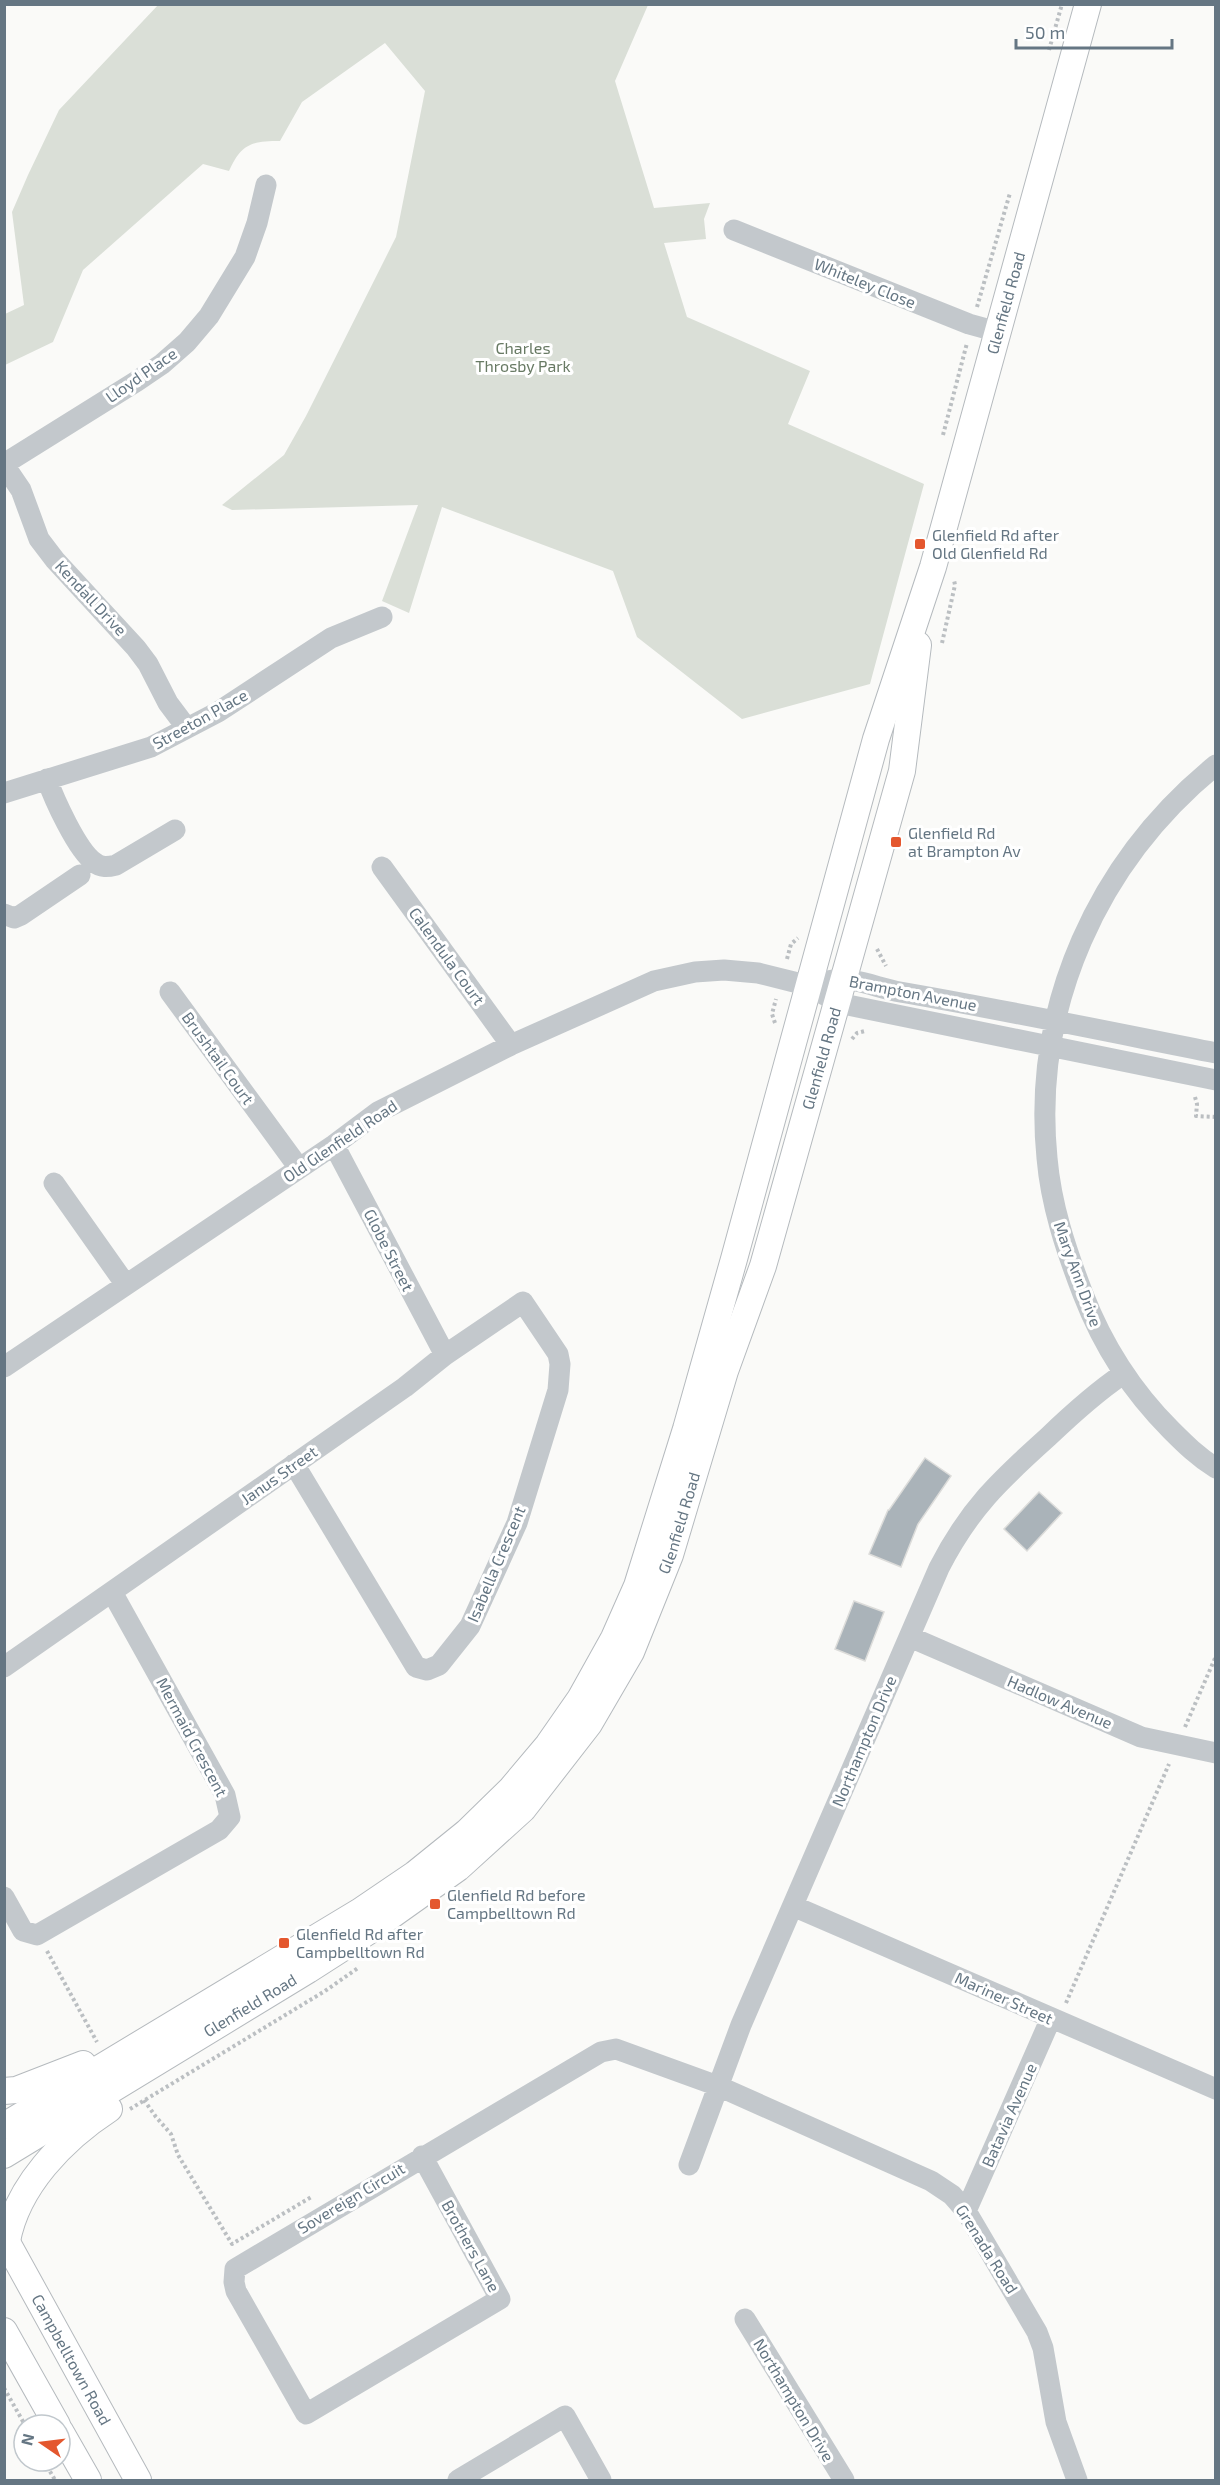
<svg xmlns="http://www.w3.org/2000/svg" width="1220" height="2485" viewBox="0 0 1220 2485" font-family="'Exo 2',sans-serif">
  <style>
    .green { fill: #dadfd7 }
    .building { fill: #aab3b9; stroke: #dcdcda; stroke-width: 1.5 }
    .lines { fill: none; stroke-linecap: round; stroke-linejoin: round }
    .major-casing { stroke: #b5babe; stroke-width: 28 }
    .path { stroke: #bbbfc2; stroke-width: 4; stroke-dasharray: 3 3; stroke-linecap: butt }
    .minor { stroke: #c3c8cc; stroke-width: 21 }
    .major { stroke: #fff; stroke-width: 26 }
    .poi-dot { fill: #e4572e; stroke: #fff; stroke-width: 2 }
    .labels { text-anchor: middle; stroke-width: 6; stroke-linejoin: round; paint-order: stroke }
    .street-label { font-size: 16px; fill: #657683; stroke: #fff }
    .park-label { font-size: 16px; fill: #687a64; stroke: #fff }
    .poi-label { font-size: 16px; fill: #657683; stroke: #fff; text-anchor: start }
  </style>
  <rect width="100%" height="100%" fill="#fafaf8"/>
  <path class="green" d="M159,4L648,5L615,81L654,208L710,203L704,219L706,239L664,243L687,317L810,371L788,424L924,484L870,684L742,719L637,637L613,571L442,507L409,613L382,601L418,505L232,510L222,505L284,455L306,416L396,237L425,91L385,43L302,102L280,141C251,141 241,144 229,171L203,164L83,270L53,342L5,365V314L24,305L12,212L28,175L59,110Z"/>
  <path class="building" d="M925,1458L951,1476L918,1524L901,1567L869,1554L888,1510H889Z
    M1039,1492L1062,1513L1027,1551L1004,1529Z
    M854,1601L884,1612L865,1661L835,1649Z"/>
  <g class="lines">
    <g class="major-casing">
      <g id="major">
        <path d="M4,2091L16,2090L83,2064"/>
        <path id="s1" d="M4,2126L359,1912L415,1874L467,1832L511,1789L548,1745L580,1699L614,1638L637,1586L686,1429L734,1259L876,739L933,567L1088,4"/>
        <path id="s2" d="M4,2155L308,1970L375,1927L458,1868L523,1809L589,1724L631,1652L670,1555L725,1371L763,1266L902,771L918,645"/>
        <path id="s3" d="M4,2237L138,2480"/>
        <path d="M7,2241C17,2186 63,2139 109,2109"/>
        <path d="M4,2331L57,2425"/>
        <path d="M60,2431L88,2480"/>
      </g>
    </g>
    <path class="path" d="M1049,50L1062,4
      M977,307L1010,193
      M943,435L967,343
      M942,643L955,585L954,580
      M877,949L886,966
      M787,959L791,944L798,938
      M775,1023L772,1014L776,999
      M852,1039L857,1033L865,1031
      M1195,1097L1197,1104L1196,1116L1216,1117
      M1185,1727L1216,1656
      M47,1951L97,2042
      M1066,2003L1169,1764
      M144,2100L156,2117L171,2134L178,2155L232,2244L313,2196
      M130,2109L325,1991L358,1968
      M4,2388L25,2425
      M44,2461L55,2480"/>
    <path class="minor" d="M734,230L969,324L998,332
      M4,464L137,381L162,364L187,342L209,316L245,257L257,223L266,185
      M4,465L21,490L39,539L55,560L136,648L148,664L168,703L186,727
      M1216,765C1098,861 1032,1006 1047,1158C1051,1205 1066,1250 1083,1294C1103,1346 1131,1390 1171,1430C1185,1444 1198,1457 1216,1468
      M47,779C54,799 77,850 94,862C101,868 108,867 116,865L175,830
      M4,793L151,747L218,712L331,638L382,617
      M382,867L511,1045
      M4,914L14,918L21,915L80,875
      M828,981C850,975 877,988 900,992C1005,1010 1110,1032 1216,1053
      M170,992L299,1168
      M334,1145L445,1355
      M54,1183L126,1285
      M4,1367L334,1145L378,1112L511,1045L654,981L695,972L724,970L758,973L810,986L838,1003L1216,1080
      M910,1637L1141,1737L1216,1753
      M4,1667L405,1387L445,1355L523,1302L558,1354L560,1364L558,1390L517,1523L470,1626L439,1665L427,1670L416,1667L294,1464
      M4,1897L23,1931L37,1935L219,1830L230,1817L225,1795L112,1592
      M793,1906L1216,2089
      M422,2156L500,2299L306,2414L236,2291L234,2282L235,2269L601,2052L616,2049L718,2086L931,2181L952,2195L966,2211L1037,2332L1043,2348L1056,2422L1077,2480
      M689,2165L741,2025L939,1568C969,1509 1000,1480 1048,1437C1072,1414 1095,1393 1123,1374
      M966,2211L1051,2018
      M745,2319L844,2480
      M458,2480L565,2416L601,2480"/>
    <use href="#major" class="major"/>
  </g>
  <g class="poi-dot">
    <rect x="914" y="538" width="12" height="12" rx="3"/>
    <rect x="890" y="836" width="12" height="12" rx="3"/>
    <rect x="429" y="1898" width="12" height="12" rx="3"/>
    <rect x="278" y="1937" width="12" height="12" rx="3"/>
  </g>
  <g class="labels">
    <g class="street-label">
      <text transform="translate(865 283) rotate(22)" y="6">Whiteley Close</text>
      <text dy="6" stroke="none"><textPath href="#s1" startOffset="2186">Glenfield Road</textPath></text>
      <text transform="translate(141 375) rotate(-35)" y="6">Lloyd Place</text>
      <text transform="translate(91 598) rotate(47)" y="6">Kendall Drive</text>
      <text transform="translate(200 719) rotate(-29)" y="6">Streeton Place</text>
      <text transform="translate(447 956) rotate(54)" y="6">Calendula Court</text>
      <text transform="translate(913 993) rotate(11)" y="6">Brampton Avenue</text>
      <text transform="translate(218 1058) rotate(54)" y="6">Brushtail Court</text>
      <text dy="6" stroke="none"><textPath href="#s2" startOffset="1440">Glenfield Road</textPath></text>
      <text transform="translate(340 1141) rotate(-34)" y="6">Old Glenfield Road</text>
      <text transform="translate(389 1250) rotate(63)" y="6">Globe Street</text>
      <text transform="translate(1078 1274) rotate(70)" y="6">Mary Ann Drive</text>
      <text transform="translate(279 1475) rotate(-35)" y="6">Janus Street</text>
      <text dy="6" stroke="none"><textPath href="#s2" startOffset="954">Glenfield Road</textPath></text>
      <text transform="translate(496 1564) rotate(-67)" y="6">Isabella Crescent</text>
      <text transform="translate(1060 1702) rotate(23)" y="6">Hadlow Avenue</text>
      <text transform="translate(192 1737) rotate(62)" y="6">Mermaid Crescent</text>
      <text transform="translate(864 1741) rotate(-67)" y="6">Northampton Drive</text>
      <text transform="translate(1004 1998) rotate(24)" y="6">Mariner Street</text>
      <text dy="6" stroke="none"><textPath href="#s2" startOffset="288">Glenfield Road</textPath></text>
      <text transform="translate(1009 2115) rotate(-66)" y="6">Batavia Avenue</text>
      <text transform="translate(351 2198) rotate(-31)" y="6">Sovereign Circuit</text>
      <text transform="translate(471 2246) rotate(61)" y="6">Brothers Lane</text>
      <text transform="translate(987 2249) rotate(58)" y="6">Grenada Road</text>
      <text dy="6" stroke="none"><textPath href="#s3" startOffset="140">Campbelltown Road</textPath></text>
      <text transform="translate(794 2400) rotate(59)" y="6">Northampton Drive</text>
    </g>
    <g class="park-label">
      <text x="523" y="354">Charles<tspan x="523" dy="18">Throsby Park</tspan></text>
    </g>
    <g class="poi-label">
      <text x="932" y="541">Glenfield Rd after<tspan x="932" dy="18">Old Glenfield Rd</tspan></text>
      <text x="908" y="839">Glenfield Rd<tspan x="908" dy="18">at Brampton Av</tspan></text>
      <text x="447" y="1901">Glenfield Rd before<tspan x="447" dy="18">Campbelltown Rd</tspan></text>
      <text x="296" y="1940">Glenfield Rd after<tspan x="296" dy="18">Campbelltown Rd</tspan></text>
    </g>
  </g>
  <rect width="1220" height="2485" fill="none" stroke="#657683" stroke-width="12"/>
  <g transform="translate(42 2443) rotate(284)"><circle r="28" fill="#ffffff" stroke="#c1c8cd" stroke-width="1.5"/>
  <path d="M0-4.5L10 22L0 15L-10 22Z" fill="#e4572e"/>
  <text y="-9" font-size="16" font-weight="bold" text-anchor="middle" fill="#657683">N</text>
  </g>
  <path d="M1016 39v9h156v-9" fill="none" stroke="#657683" stroke-width="3"/>
  <text x="1025" y="39" font-size="18" fill="#657683" stroke="#ffffff" stroke-width="4.5" paint-order="stroke">50 m</text>
</svg>
